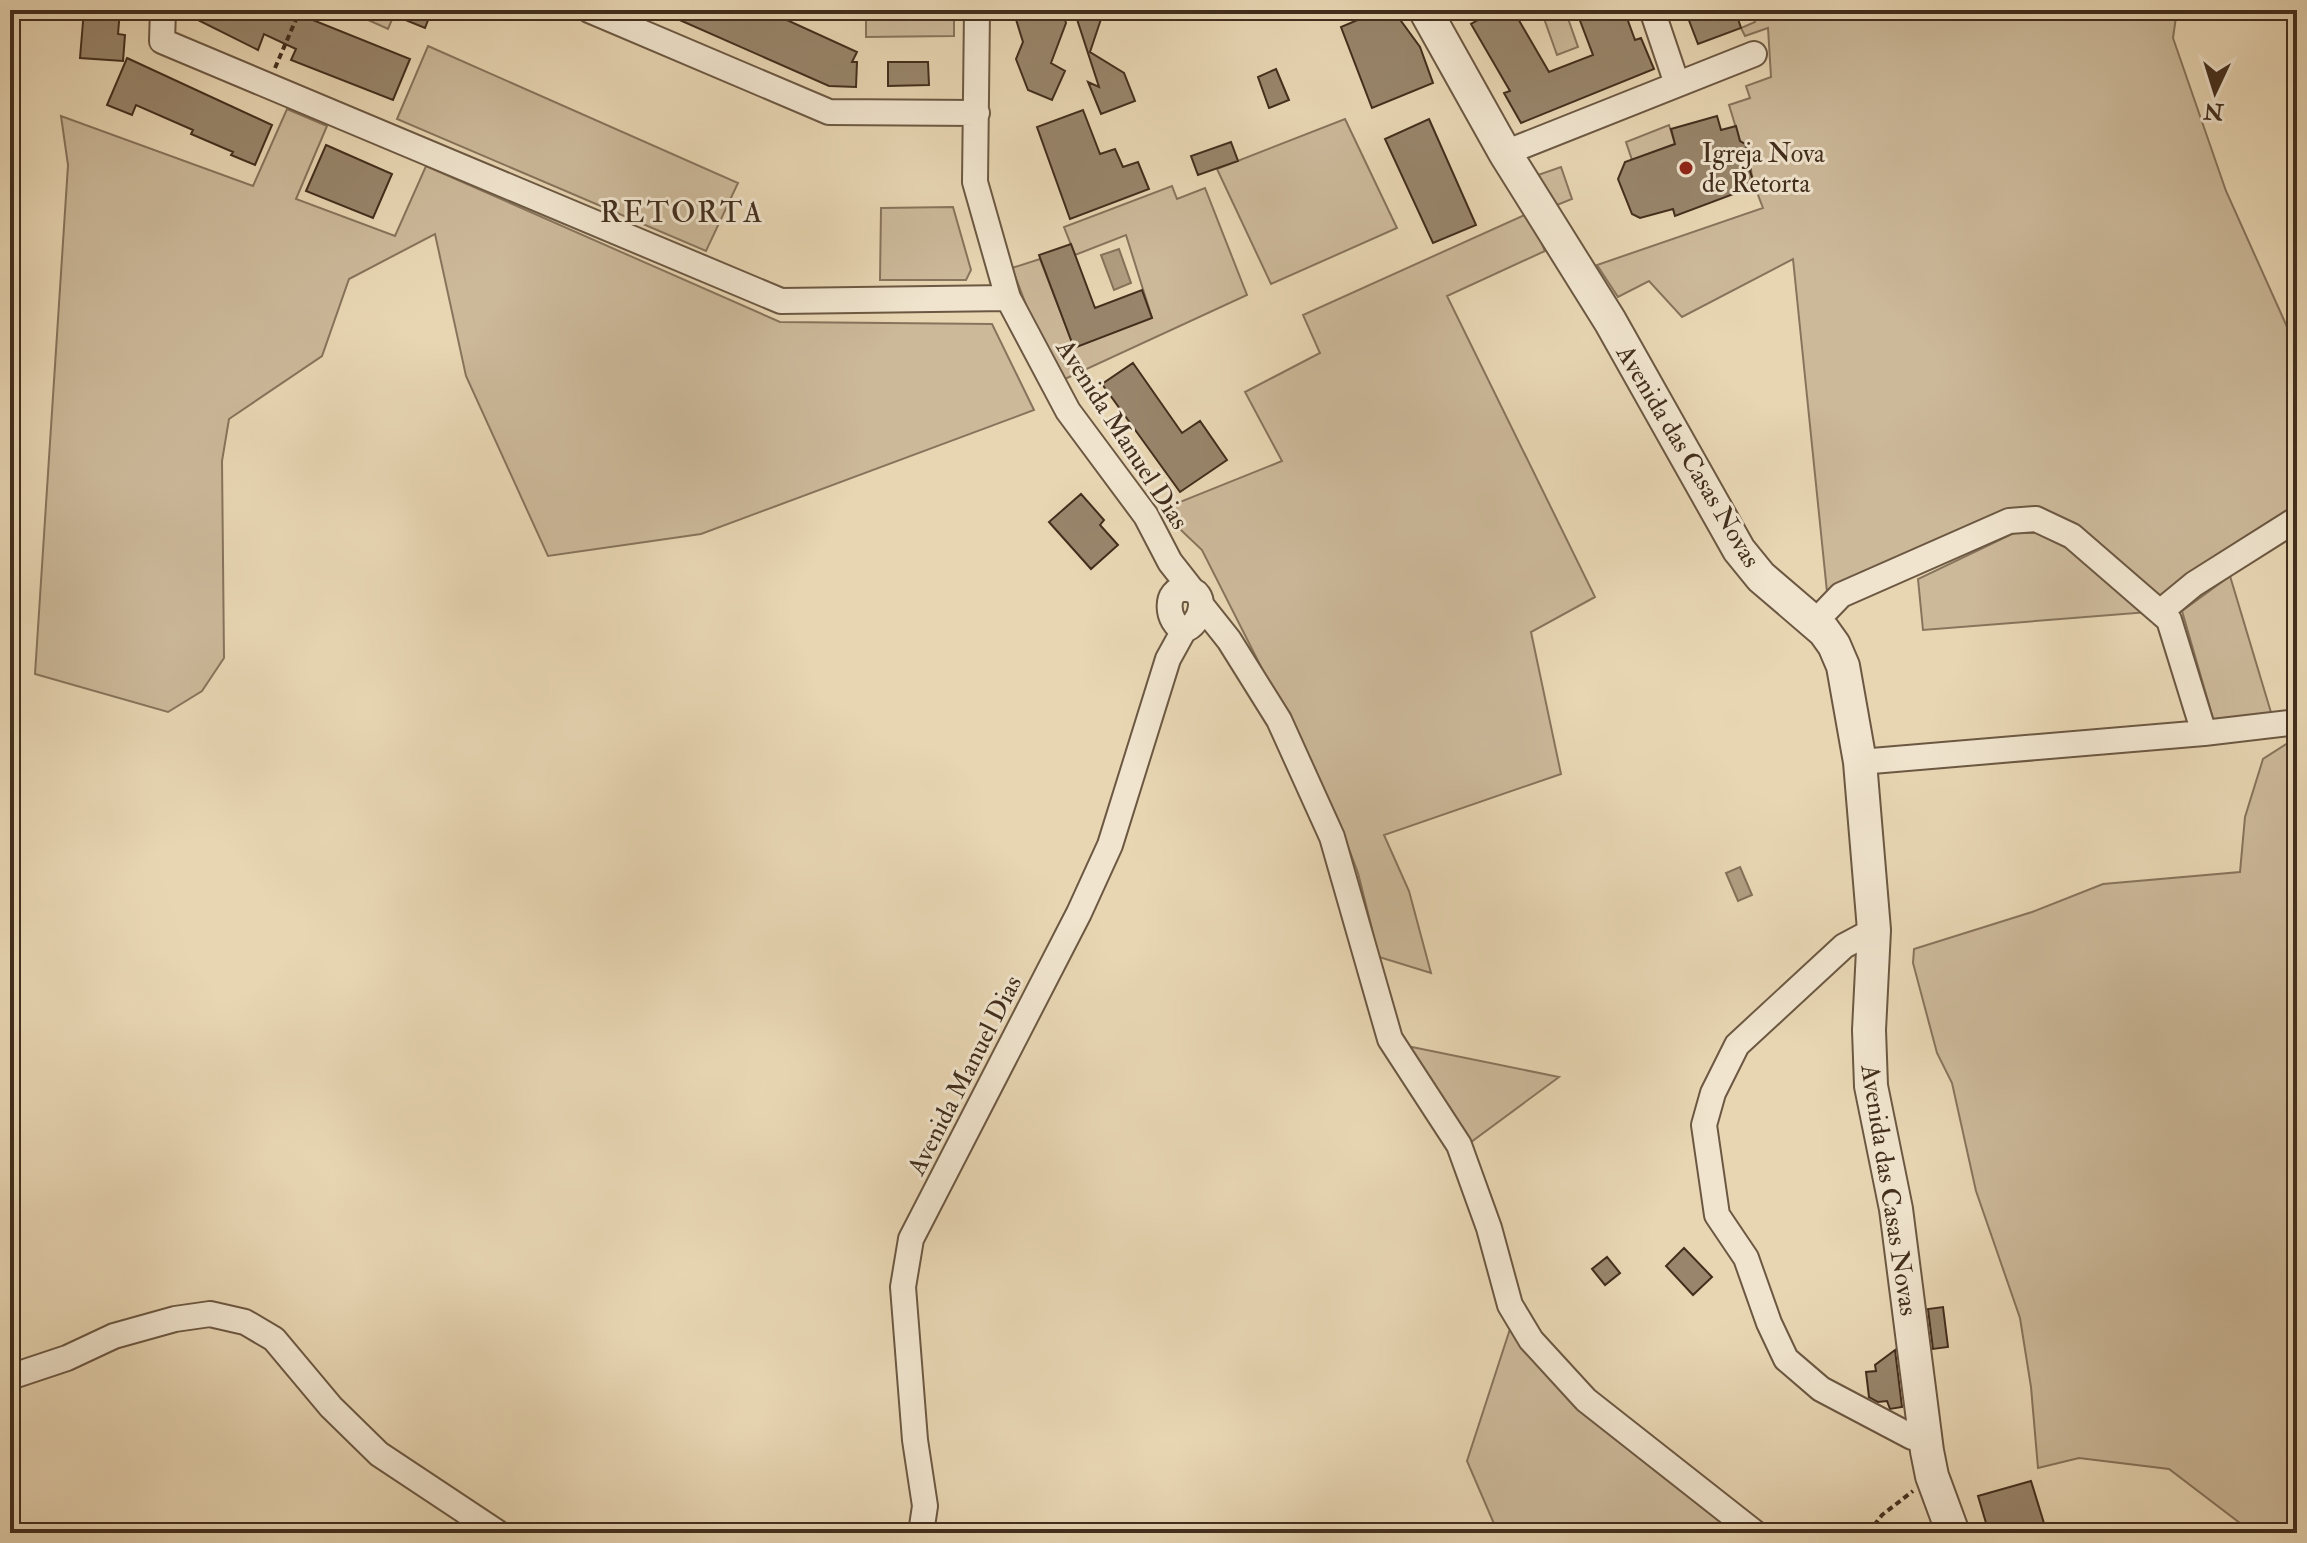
<svg xmlns="http://www.w3.org/2000/svg" width="2307" height="1543" viewBox="0 0 2307 1543" font-family="'IM FELL Double Pica',serif">
  <style>
    .green { fill: #ccb99a; stroke: #87745c; stroke-width: 2 }
    .water { fill: #b09d80; stroke: #847158; stroke-width: 2 }
    .building { fill: #98856b; stroke: #422e1d; stroke-width: 2 }
    .lines { fill: none; stroke-linecap: round; stroke-linejoin: round }
    .minor-casing { stroke: #6c5842; stroke-width: 28 }
    .tertiary-casing { stroke: #6c5842; stroke-width: 36 }
    .path { stroke: #422e1d; stroke-width: 4; stroke-dasharray: 6 4; stroke-linecap: butt }
    .minor { stroke: #f0e4ce; stroke-width: 24 }
    .tertiary { stroke: #f0e4ce; stroke-width: 32 }
    .poi-dot { fill: #8f2418; stroke: #f0e4ce; stroke-width: 3 }
    .labels { text-anchor: middle; stroke-width: 6; stroke-linejoin: round; paint-order: stroke }
    .poi-label { font-size: 26px; fill: #422e1d; stroke: #f0e4ce; text-anchor: start }
    .street-label { font-size: 26px; fill: #422e1d; stroke: #f0e4ce }
    .quarter-label { font-size: 30px; letter-spacing: 2px; fill: #422e1d; stroke: #f0e4ce }
  </style>
  <rect width="100%" height="100%" fill="#e8d6b3"/>
  <filter id="stains"><feTurbulence type="fractalNoise" baseFrequency=".0025" numOctaves="4"/><feColorMatrix values="0 0 0 0 .2 0 0 0 0 .09 0 0 0 0 .02 0 0 0 .5 -.17"/></filter>
  <radialGradient id="worn" r=".72"><stop offset=".6" stop-color="#630" stop-opacity="0"/><stop offset="1" stop-color="#630" stop-opacity=".3"/></radialGradient>
  <path class="green" d="M346,10H396L388,29Z
    M866,10H954V36L866,37Z
    M1541,10H1565L1578,47L1557,55Z
    M1751,10H2177L2173,38L2226,191L2297,349V520L2160,612L2072,536L2002,524L1827,592L1793,259L1682,317L1649,281L1618,297L1597,265L1763,208C1759,198 1755,187 1752,176C1749,163 1753,149 1740,141L1729,105L1750,98L1746,86L1771,77L1768,28L1745,36L1741,28L1755,22Z
    M428,46L738,183L706,251L397,119Z
    M287,109L327,126L296,199L395,236L426,166L780,322L992,324L1034,410L701,534L548,556L466,376L435,234L349,279L322,356L229,419L222,461L224,658L202,691L168,712L35,674L68,165L61,116L253,186Z
    M1345,119L1397,228L1271,284L1217,169Z
    M1669,125L1675,144L1632,160L1626,142Z
    M1561,167L1572,199L1557,205L1538,175Z
    M1172,186L1177,199L1205,188L1247,295L1065,379L1033,323L1012,268L1040,259L1074,347L1152,318L1126,235L1075,255L1064,227Z
    M953,207L971,270L966,280H880L881,208Z
    M1529,213L1545,251L1447,296L1595,597L1531,632L1561,774L1384,835L1409,891L1431,973L1379,957L1358,873L1336,815L1202,550L1160,510L1282,461L1245,392L1320,353L1303,315Z
    M2014,533H2036L2067,547L2149,612L1923,630L1918,579Z
    M2230,576L2273,719L2214,722L2182,611Z
    M2297,737V1533H2253L2169,1469L2079,1458L2038,1468L2031,1387L2020,1318L1976,1191L1952,1083L1937,1053L1913,963L1914,949L2032,912L2103,884L2240,872L2245,817L2263,759Z
    M1407,1046L1559,1077L1467,1145Z
    M1510,1329L1740,1533H1498L1467,1461Z"/>
  <path class="water" d="M1119,249L1131,283L1114,290L1101,255Z
    M1740,867L1752,895L1738,901L1726,873Z"/>
  <path class="building" d="M84,10H120L118,34L125,35L123,61L80,58Z
    M178,10H288L410,59L393,100L291,60L296,49L264,34L258,50Z
    M381,10H432L425,28Z
    M657,10H765L857,52L852,62H857L856,87L829,86Z
    M1013,10H1062L1066,23L1051,63L1065,71L1052,100L1028,90L1016,59L1023,42Z
    M1074,10H1104L1090,52L1124,73L1135,101L1101,114L1088,82L1099,87Z
    M1356,10H1393L1420,47L1433,83L1372,108L1341,27L1360,19Z
    M1496,10H1513L1549,72L1593,55L1576,10H1624L1635,40L1641,38L1654,69L1521,123L1504,93L1510,91L1471,24Z
    M1685,10H1735L1741,28L1698,44Z
    M127,58L272,125L255,165L231,155L233,152L191,134L193,130L136,105L132,115L107,105Z
    M888,62H928L929,85L888,86Z
    M1276,69L1289,100L1269,108L1258,77Z
    M1083,110L1100,154L1115,149L1123,167L1138,162L1149,189L1070,219L1037,127Z
    M1717,116L1721,130L1736,126L1740,141L1745,144L1752,162L1750,171L1755,186L1675,216L1673,209L1640,218L1632,214L1618,179L1625,162L1675,144L1671,129Z
    M1429,119L1476,225L1433,243L1385,139Z
    M1231,142L1238,161L1198,175L1191,156Z
    M326,145L392,174L373,218L306,191Z
    M1071,244L1095,308L1142,290L1152,318L1074,348L1039,255Z
    M1133,363L1182,433L1200,421L1227,460L1180,492L1102,384Z
    M1081,494L1104,520L1100,525L1118,545L1091,569L1049,522Z
    M1684,1248L1712,1277L1693,1295L1666,1266Z
    M1607,1257L1620,1273L1605,1285L1592,1269Z
    M1943,1307L1948,1347L1933,1349L1928,1309Z
    M1895,1350L1902,1407L1890,1409L1887,1401L1878,1402L1869,1397L1866,1372L1876,1371L1875,1365Z
    M2031,1481L2047,1533H1989L1978,1496Z"/>
  <g class="lines">
    <g class="minor-casing">
      <path id="minor" d="M163,10L162,41L781,301L1008,298
        M589,10L829,112L977,113
        M977,10L975,182L1008,298L1068,411L1146,516L1170,562L1192,590
        M1652,10L1677,84
        M1505,153L1754,54
        M1202,606L1229,640L1279,720L1332,837L1390,1039L1459,1145L1489,1228L1510,1305L1531,1340L1586,1400L1755,1533
        M2160,612L2194,584L2297,519
        M1815,622L1841,595L2009,521L2036,519L2072,536L2169,620L2204,733
        M1860,762L2204,733L2297,722
        M1874,930L1844,946L1737,1045L1713,1093L1704,1125L1717,1215L1746,1258L1769,1323L1786,1359L1821,1389L1912,1437L1925,1438
        M10,1377L67,1358L114,1336L175,1319L210,1314L245,1322L274,1339L331,1407L379,1454L498,1533
        M921,1533L925,1506L915,1440L903,1287L911,1239L1079,913L1110,845L1168,659L1184,630C1202,625 1210,590 1186,589C1163,587 1166,624 1184,630"/>
    </g>
    <g class="tertiary-casing">
      <path id="tertiary" d="M1425,10L1505,153L1610,321L1739,550L1761,577L1824,631L1834,645L1843,666L1860,762L1874,930L1869,1030L1871,1086L1896,1209L1927,1451L1932,1476L1953,1533"/>
    </g>
    <path class="path" d="M275,68L300,10
      M1868,1533L1882,1515L1913,1491"/>
    <use href="#minor" class="minor"/>
    <use href="#tertiary" class="tertiary"/>
  </g>
  <circle class="poi-dot" cx="1686" cy="168" r="8"/>
  <g class="labels">
    <g class="poi-label">
      <text x="1702" y="162">Igreja Nova<tspan x="1702" dy="30">de Retorta</tspan></text>
    </g>
    <g class="street-label">
      <text transform="translate(1123 434) rotate(57)" y="9">Avenida Manuel Dias</text>
      <text transform="translate(1689 456) rotate(59)" y="9">Avenida das Casas Novas</text>
      <text transform="translate(964 1075) rotate(-63)" y="9">Avenida Manuel Dias</text>
      <text transform="translate(1890 1190) rotate(81)" y="9">Avenida das Casas Novas</text>
    </g>
    <g class="quarter-label">
      <text x="682" y="222">RETORTA</text>
    </g>
  </g>
  <rect width="2307" height="1543" fill="none" stroke="#e8d6b3" stroke-width="40"/>
  <rect x="12" y="12" width="2283" height="1519" fill="none" stroke="#422e1d" stroke-width="4"/>
  <rect x="20" y="20" width="2267" height="1503" fill="none" stroke="#422e1d" stroke-width="2"/>
  <g transform="translate(2215 92) rotate(184)" stroke="#f0e4ce" stroke-width="6" paint-order="stroke">
  <path d="M0-6L14 30L0 20L-14 30Z" fill="#422e1d"/>
  <text y="-12" font-size="22" font-weight="bold" text-anchor="middle" fill="#422e1d">N</text>
  </g>
  <rect width="100%" height="100%" filter="url(#stains)"/>
  <rect width="100%" height="100%" fill="url(#worn)"/>
</svg>
